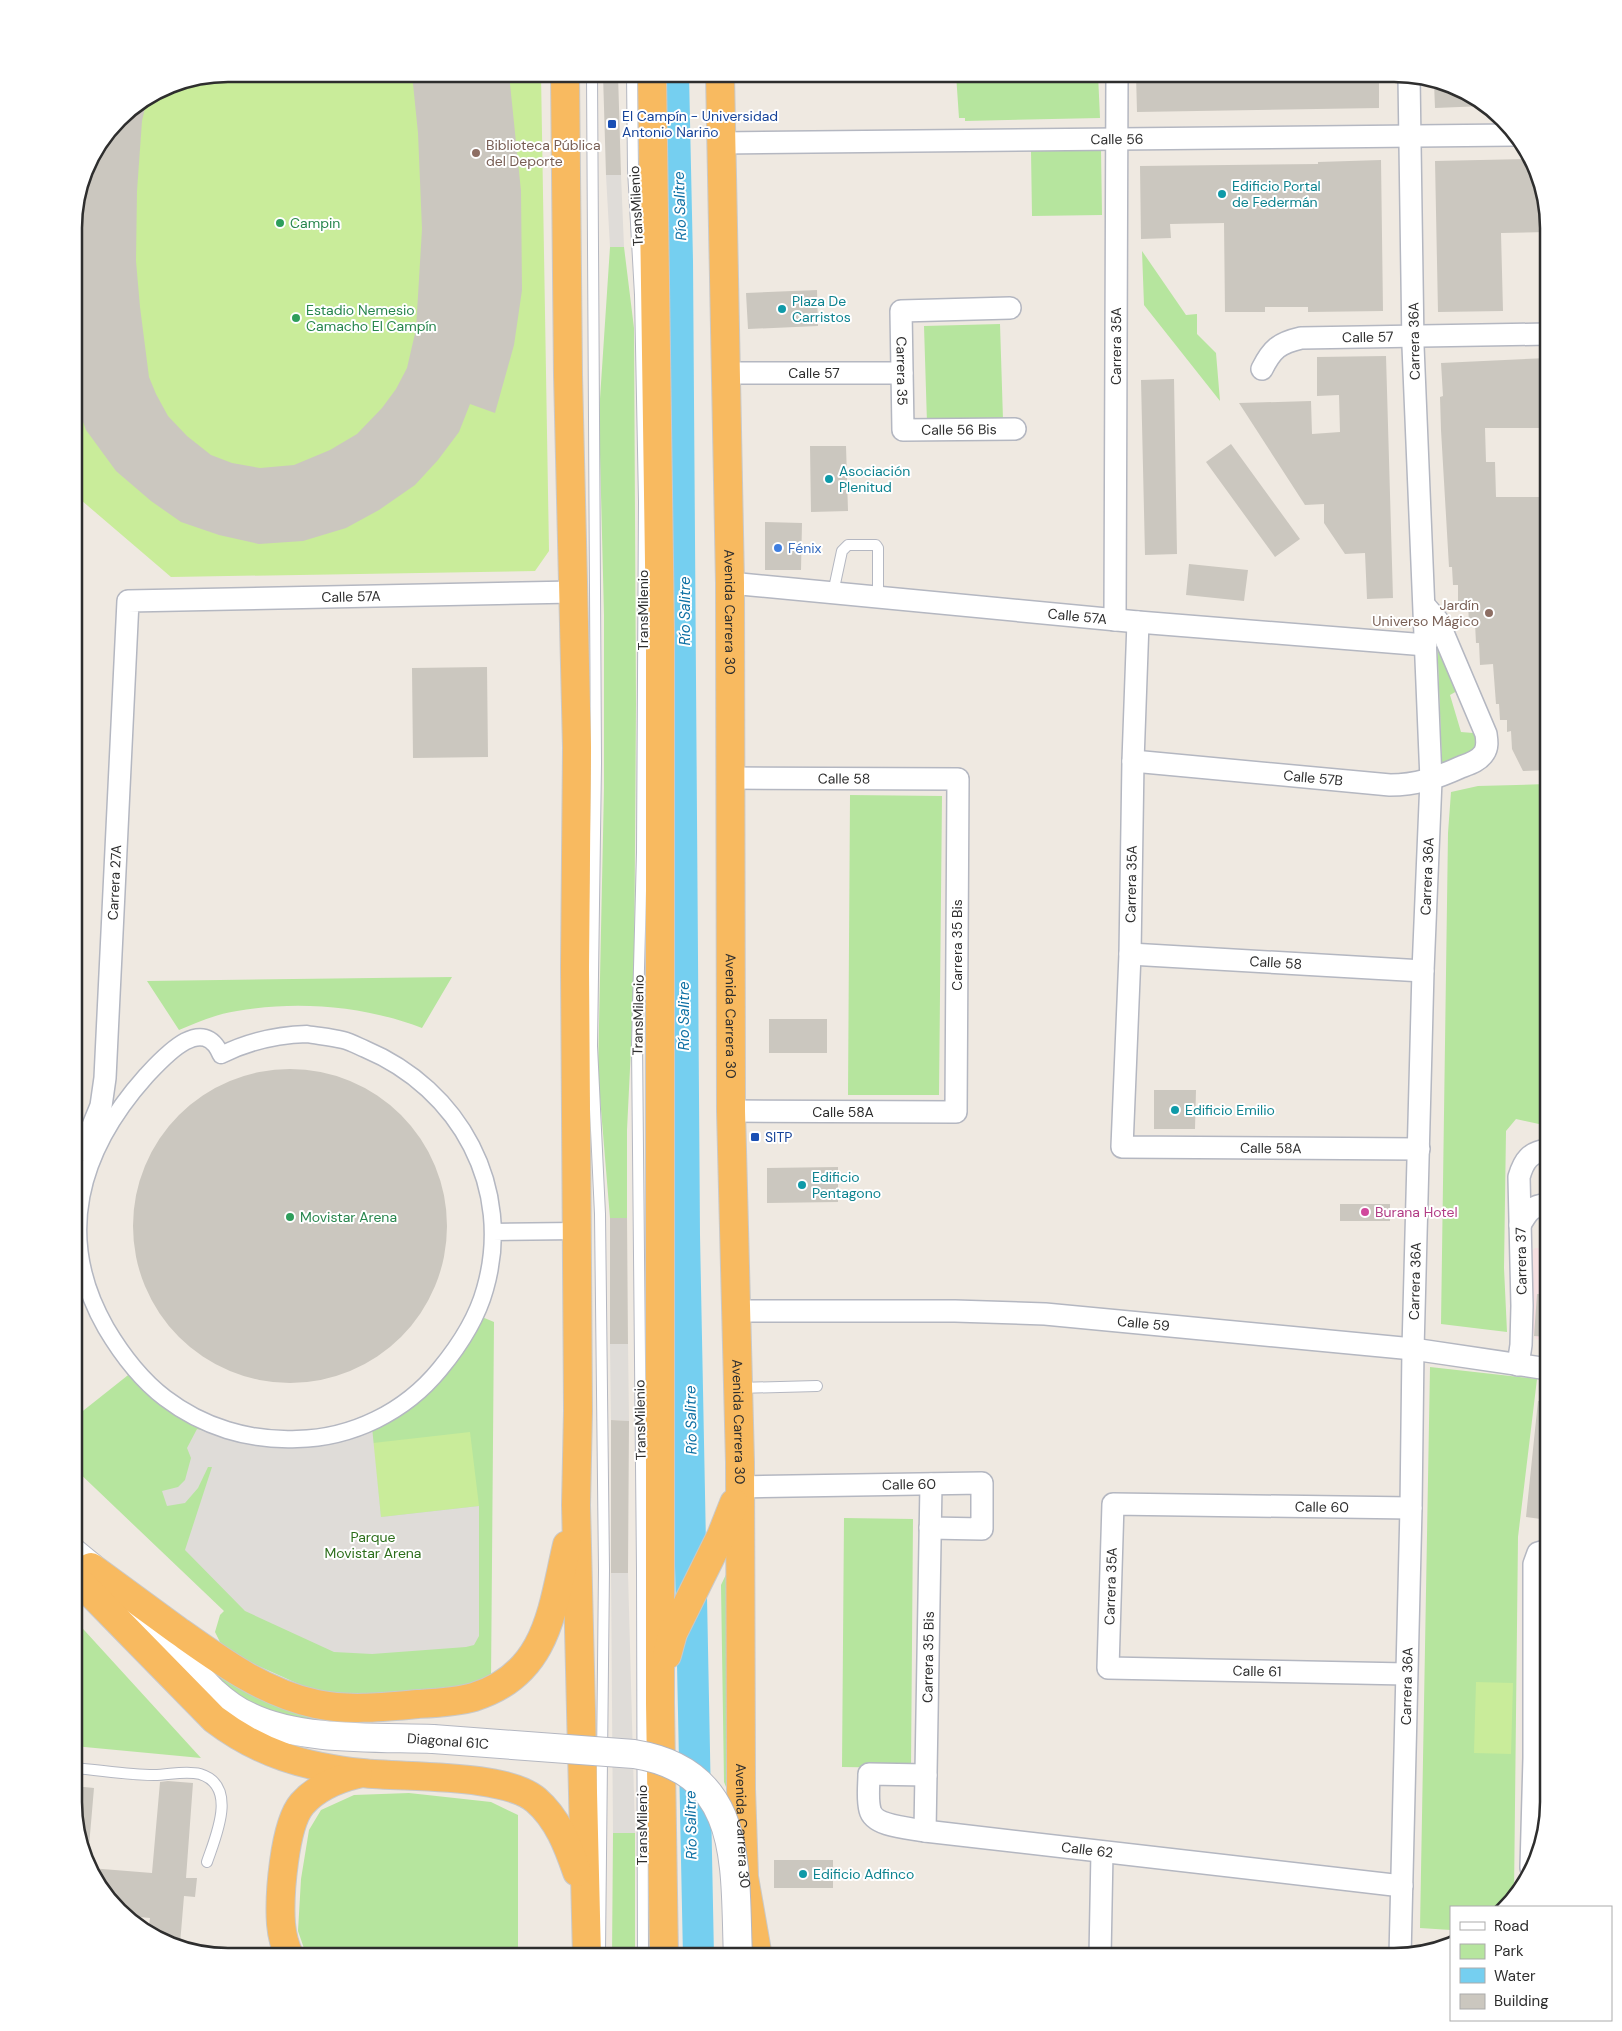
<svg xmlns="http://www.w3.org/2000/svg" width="1622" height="2031" viewBox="0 0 1622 2031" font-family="'DM Sans',sans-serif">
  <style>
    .medical { fill: #f5dfe0 }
    .green { fill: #b6e59e }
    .pitch { fill: #c9ec9a }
    .plaza { fill: #dfdcd8 }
    .water { fill: #75cff0 }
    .building { fill: #cbc7bf }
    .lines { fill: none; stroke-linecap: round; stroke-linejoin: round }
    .service-casing { stroke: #b4b7c1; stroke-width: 12 }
    .pedestrian-casing { stroke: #b4b7c1; stroke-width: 19 }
    .minor-casing { stroke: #b4b7c1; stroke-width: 24 }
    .secondary-casing { stroke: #b4b7c1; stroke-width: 30 }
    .trunk-casing { stroke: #c9c9c9; stroke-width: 30 }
    .service { stroke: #fff; stroke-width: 10 }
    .pedestrian { stroke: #fff; stroke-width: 16 }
    .minor { stroke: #fff; stroke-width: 21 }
    .secondary { stroke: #fff; stroke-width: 28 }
    .trunk { stroke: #f8ba60; stroke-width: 28 }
    .secondary-bridge-casing { stroke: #b4b7c1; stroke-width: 30; stroke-linecap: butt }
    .secondary-bridge { stroke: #fff; stroke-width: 28 }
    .transit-dot { fill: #1a4fb4; stroke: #fff; stroke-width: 2 }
    .education-dot { fill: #8d6e63; stroke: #fff; stroke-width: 2 }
    .culture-dot { fill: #0f9aa8; stroke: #fff; stroke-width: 2 }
    .leisure-dot { fill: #2e9e5b; stroke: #fff; stroke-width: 2 }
    .shop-dot { fill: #3f7fe0; stroke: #fff; stroke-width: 2 }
    .hotel-dot { fill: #d1479c; stroke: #fff; stroke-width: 2 }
    .labels { text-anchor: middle; stroke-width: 4; stroke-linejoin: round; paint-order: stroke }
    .transit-label { font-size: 14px; fill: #164399; stroke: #fff; text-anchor: start }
    .street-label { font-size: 14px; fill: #2e2e2e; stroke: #fff }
    .education-label { font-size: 14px; fill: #785e54; stroke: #fff; text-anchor: start }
    .culture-label { font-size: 14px; fill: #0d838f; stroke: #fff; text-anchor: start }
    .leisure-label { font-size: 14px; fill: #27864d; stroke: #fff; text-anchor: start }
    .shop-label { font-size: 14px; fill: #366cbe; stroke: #fff; text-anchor: start }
    .hotel-label { font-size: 14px; fill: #b23c85; stroke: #fff; text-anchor: start }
    .park-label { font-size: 14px; fill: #2c6e1b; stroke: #fff }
    .water-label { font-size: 15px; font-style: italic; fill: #0d6fa3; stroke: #fff }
    .rim { fill: none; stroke: #2e2e2e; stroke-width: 2.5 }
  </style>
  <rect width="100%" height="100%" fill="#efe9e1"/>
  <path class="medical" d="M1535,1248H1548V1341L1536,1339L1531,1329L1530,1253Z"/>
  <path class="green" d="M956,74H1098L1100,118L965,121V118H959Z
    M1101,150L1102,215L1032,216L1031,151Z
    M610,247H624L634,328L636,703L634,987L627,1130V1218H610L598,1073L604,788V615L599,414Z
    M1142,251L1186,315L1197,314V334L1216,353L1220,401L1144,305Z
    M1000,324L1003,420L927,423L924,326Z
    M1437,637L1457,691L1450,695L1461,732L1473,733L1478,743L1475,751L1442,764Z
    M1548,784V1126L1516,1119L1506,1131L1504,1268L1507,1332L1441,1324L1448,833L1451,792L1478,786Z
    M850,795L942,796L939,1095H848Z
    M452,977L422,1028C365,1006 298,1000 237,1011C217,1014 198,1022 179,1030L147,981Z
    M470,1312L494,1322L491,1681L471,1689L338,1696L303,1686L232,1654L221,1644L215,1632L220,1615L224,1611L74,1468V1418L137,1368L207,1420L278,1437L365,1421L431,1376Z
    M1430,1367L1537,1379L1518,1537L1514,1894L1502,1907H1451V1930L1420,1928Z
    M844,1518L913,1519L911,1768L842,1767Z
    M732,1562V1802L724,1782L721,1585Z
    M74,1619L201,1758L74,1746Z
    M194,1657L330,1717V1728L260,1710L229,1690Z
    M409,1793L491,1802L518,1815V1957H307L298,1931L301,1879L309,1830L321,1810L354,1795Z
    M613,1833H635V1957H612Z"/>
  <path class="pitch" d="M228,74H541L549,551L535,571L171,577L74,494V218L90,160L126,112L169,85Z
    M470,1432L479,1506L381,1517L373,1443Z
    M1476,1682L1513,1683L1511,1754L1474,1753Z"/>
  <path class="plaza" d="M606,175H621L624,247H610Z
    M610,1344H628L629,1421L611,1420Z
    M372,1427L381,1517L479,1506V1636L474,1645L466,1647L372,1654L334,1652L245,1611L185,1550L212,1467H208L198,1488L185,1503L167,1506L162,1491L178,1487L185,1480L191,1458L187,1448L197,1429L257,1444Z
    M611,1573H628L635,1833H613Z"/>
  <path class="water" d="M655,74H689L693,261L700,1235L714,1957H683L668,1224Z"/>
  <path class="building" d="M412,74H509L521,191L522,290L514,345L495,413L470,404L459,432L438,460L415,485L379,510L346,528L303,541L259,544L219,535L181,522L151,501L116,471L86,430L74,397V218L90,160L126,112L147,99L142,121L137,191L136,261L140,307L149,377L156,394L168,416L187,436L211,455L232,463L260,468L294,465L330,450L357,434L382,408L396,389L407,368L416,329L422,229L418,133Z
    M603,74H618L621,175H606Z
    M1136,74H1379V108L1137,112Z
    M1434,83L1471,94L1484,106L1435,108Z
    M1531,159L1540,179L1548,232L1501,233L1503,311L1438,312L1435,161Z
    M1381,160L1383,311L1308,312V307H1265V312H1225L1224,223L1170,224L1171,238L1141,239L1140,166L1318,164V162Z
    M817,290L818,326L748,329L746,293Z
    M1386,356L1393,598L1367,599L1365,553L1345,554L1324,523V504L1305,505L1239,403L1311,401L1312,434L1340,432L1339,395L1317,396V357Z
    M1548,358V428H1485L1486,462H1495L1496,497H1548V770L1523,771L1512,749L1511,731L1507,732V720H1500L1499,704H1496L1493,664L1480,665L1479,643H1476L1475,623H1469L1468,604H1458V585H1453L1452,567H1449L1441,430L1440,397L1443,396L1441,363Z
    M1174,379L1177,554L1145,555L1141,380Z
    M1231,444L1300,539L1275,557L1206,462Z
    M810,446H846L848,511L811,512Z
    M765,522L802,523L801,570H765Z
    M1189,564L1248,570L1244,601L1186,595Z
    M487,667L488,757L413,758L412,668Z
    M769,1019H827V1053H769Z
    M133 1226a157 157 0 1 1 314 0a157 157 0 1 1-314 0Z
    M1154,1090H1196L1195,1129H1154Z
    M838,1167V1202L767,1203V1168Z
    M1340,1204H1390V1221H1340Z
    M610,1218H627L628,1344H610Z
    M1537,1294H1548V1337L1534,1336Z
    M1538,1401H1548V1486L1546,1503L1548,1504V1520L1526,1517Z
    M611,1420L629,1421L628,1573H611Z
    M168,1781L193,1783L186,1878H197L195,1897L184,1896L180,1944L151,1937L148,1934L150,1918L129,1916L100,1889L90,1868L152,1873L160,1782Z
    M74,1786L94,1788L88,1858H85L82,1852L74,1803Z
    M774,1860H833V1888H774Z"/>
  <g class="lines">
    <g class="service-casing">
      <path id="service" d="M592,74L596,763L592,1046L600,1214L604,1570L600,1950
        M632,74L633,170L640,295L644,502L642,852L637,1045L642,1570L643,1957
        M833,593L842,551L848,545H876L878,548V597
        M738,1388L817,1386
        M74,1768C100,1770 128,1775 154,1775C169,1775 185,1770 200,1774C239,1786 215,1838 207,1862"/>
    </g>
    <g class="pedestrian-casing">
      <path id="pedestrian" d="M307,1034C318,1036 331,1037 343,1040C351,1042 358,1046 365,1049C460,1089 514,1188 485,1289C477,1318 459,1346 440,1369C405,1412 352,1438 297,1439C249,1441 203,1427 165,1398C140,1379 122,1355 106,1328C54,1237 79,1151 146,1076C163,1058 203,1012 221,1055C249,1041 275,1035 307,1034Z
        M493,1232L577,1231"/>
    </g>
    <g class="minor-casing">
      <g id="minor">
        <path id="s1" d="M721,143L1514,135"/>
        <path id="s2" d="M1010,308L901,311L903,430L1015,429"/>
        <path id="s3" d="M1262,369C1272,349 1279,343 1301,338L1548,334"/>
        <path id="s4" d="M725,373H902"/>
        <path id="s5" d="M730,583L1138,622L1426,645"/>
        <path id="s6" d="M1115,620L1117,74"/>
        <path id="s7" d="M1138,622L1133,761L1130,954L1122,1147L1419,1149"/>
        <path id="s8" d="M1133,761L1390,785C1416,785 1437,778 1461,767C1469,764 1479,761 1484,753C1488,747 1487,741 1486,734L1438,621L1425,606"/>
        <path id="s9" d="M729,778L958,779L956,1112L731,1111"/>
        <path id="s10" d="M1130,954L1423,971"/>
        <path id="s11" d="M74,1156L92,1128L101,1106L105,1078L128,601L574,592"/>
        <path d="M1520,1225C1528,1211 1531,1206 1548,1204"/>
        <path id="s12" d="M736,1311H955L1045,1314L1413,1349L1548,1369"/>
        <path d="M1518,1365L1521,1345L1522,1306L1519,1177C1524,1160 1530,1152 1548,1150"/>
        <path id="s13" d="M739,1487L982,1483V1529L930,1528"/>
        <path id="s14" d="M1406,1674L1108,1668L1113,1504L1411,1508"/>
        <path id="s15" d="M926,1775L869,1774C869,1785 867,1799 870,1810C874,1827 911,1828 925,1831L1402,1886"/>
        <path id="s16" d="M925,1831L931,1484"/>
        <path d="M1531,1868L1534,1758V1564L1538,1553L1548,1550"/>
        <path id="s17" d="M1400,1956L1411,1508L1413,1349L1423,971L1431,780L1413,346L1409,76"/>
        <path d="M1100,1957L1102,1852"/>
      </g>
    </g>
    <g class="secondary-casing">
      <path id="secondary" d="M74,1553L91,1567L212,1691C223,1701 235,1711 250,1717C300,1741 377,1737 433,1739"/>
    </g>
    <g class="trunk-casing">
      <g id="trunk">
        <path d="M565,74L568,375L577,748L575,967L578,1411L576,1505L587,1957"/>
        <path d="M652,74L660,632V1703L664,1957"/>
        <path id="s18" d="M720,74L730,583L731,1111L740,1462L741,1789L744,1877L758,1957"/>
        <path d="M91,1567C120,1588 148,1609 177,1630C221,1661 262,1692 316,1704C349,1711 384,1707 418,1704C436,1703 457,1702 474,1697C548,1674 552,1609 567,1545"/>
        <path d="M74,1576L214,1719C260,1754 305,1767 362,1773C406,1778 504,1773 536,1800C558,1819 568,1846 577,1872"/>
        <path d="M667,1655L673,1633L721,1536L734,1503"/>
        <path d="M290,1957C285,1947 282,1936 281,1924C279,1897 284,1825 302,1804C317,1787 337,1779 358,1774"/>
      </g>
    </g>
    <use href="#service" class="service"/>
    <use href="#pedestrian" class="pedestrian"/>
    <use href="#minor" class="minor"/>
    <use href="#secondary" class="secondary"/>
    <use href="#trunk" class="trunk"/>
    <g class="secondary-bridge-casing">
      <path id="secondary-bridge" d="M433,1739L634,1754C746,1772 734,1869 738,1957"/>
    </g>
    <use href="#secondary-bridge" class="secondary-bridge"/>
  </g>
  <g class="transit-dot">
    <rect x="607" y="119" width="10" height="10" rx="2.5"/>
    <rect x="750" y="1132" width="10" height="10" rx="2.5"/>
  </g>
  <g class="education-dot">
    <circle cx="476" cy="153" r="5"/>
    <circle cx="1489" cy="613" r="5"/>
  </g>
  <g class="culture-dot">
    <circle cx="1222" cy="194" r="5"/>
    <circle cx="782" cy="309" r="5"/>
    <circle cx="829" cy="479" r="5"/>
    <circle cx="1175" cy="1110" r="5"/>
    <circle cx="802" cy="1185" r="5"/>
    <circle cx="803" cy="1874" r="5"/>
  </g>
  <g class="leisure-dot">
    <circle cx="280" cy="223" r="5"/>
    <circle cx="296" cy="318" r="5"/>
    <circle cx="290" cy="1217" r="5"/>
  </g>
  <circle class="shop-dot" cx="778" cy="548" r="5"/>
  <circle class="hotel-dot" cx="1365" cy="1212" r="5"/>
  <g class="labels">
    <g class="transit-label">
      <text x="622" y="121">El Campín - Universidad<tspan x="622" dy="16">Antonio Nariño</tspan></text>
      <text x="765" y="1142">SITP</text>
    </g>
    <g class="street-label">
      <text dy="5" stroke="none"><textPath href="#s1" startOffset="396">Calle 56</textPath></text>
      <text transform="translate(636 206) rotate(-93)" y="5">TransMilenio</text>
      <text dy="5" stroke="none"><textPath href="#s3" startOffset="119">Calle 57</textPath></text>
      <text transform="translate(1414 341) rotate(-91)" y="5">Carrera 36A</text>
      <text dy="5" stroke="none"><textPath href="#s6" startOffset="274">Carrera 35A</textPath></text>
      <text dy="5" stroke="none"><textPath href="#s2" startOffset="169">Carrera 35</textPath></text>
      <text dy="5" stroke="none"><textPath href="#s4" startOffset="89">Calle 57</textPath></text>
      <text dy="5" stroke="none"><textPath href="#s2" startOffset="284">Calle 56 Bis</textPath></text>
      <text dy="5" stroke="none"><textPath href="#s11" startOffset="786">Calle 57A</textPath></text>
      <text transform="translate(643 610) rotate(-90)" y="5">TransMilenio</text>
      <text dy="5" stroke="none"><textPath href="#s18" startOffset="538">Avenida Carrera 30</textPath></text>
      <text dy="5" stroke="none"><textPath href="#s5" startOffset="349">Calle 57A</textPath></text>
      <text dy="5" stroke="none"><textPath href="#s8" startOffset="181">Calle 57B</textPath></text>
      <text dy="5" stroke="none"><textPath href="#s9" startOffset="115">Calle 58</textPath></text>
      <text dy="5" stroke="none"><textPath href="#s17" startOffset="1080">Carrera 36A</textPath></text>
      <text dy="5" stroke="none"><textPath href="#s11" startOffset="281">Carrera 27A</textPath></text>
      <text transform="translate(1131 884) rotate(-89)" y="5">Carrera 35A</text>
      <text transform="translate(957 945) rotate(-90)" y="5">Carrera 35 Bis</text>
      <text dy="5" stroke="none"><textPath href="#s10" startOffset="146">Calle 58</textPath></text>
      <text transform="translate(638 1015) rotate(-89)" y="5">TransMilenio</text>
      <text dy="5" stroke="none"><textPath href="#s18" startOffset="942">Avenida Carrera 30</textPath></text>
      <text x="843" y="1117">Calle 58A</text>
      <text dy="5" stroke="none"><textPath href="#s7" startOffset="674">Calle 58A</textPath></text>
      <text transform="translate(1521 1261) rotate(-91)" y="5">Carrera 37</text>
      <text dy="5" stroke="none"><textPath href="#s17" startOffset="675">Carrera 36A</textPath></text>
      <text dy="5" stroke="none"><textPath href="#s12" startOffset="408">Calle 59</textPath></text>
      <text transform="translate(640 1420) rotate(-91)" y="5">TransMilenio</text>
      <text dy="5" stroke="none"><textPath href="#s18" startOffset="1348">Avenida Carrera 30</textPath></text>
      <text dy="5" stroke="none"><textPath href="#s13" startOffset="170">Calle 60</textPath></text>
      <text dy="5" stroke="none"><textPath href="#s14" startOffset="671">Calle 60</textPath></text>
      <text dy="5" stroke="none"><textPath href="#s14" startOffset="380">Carrera 35A</textPath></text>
      <text dy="5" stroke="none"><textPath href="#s16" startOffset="174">Carrera 35 Bis</textPath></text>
      <text transform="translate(1257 1671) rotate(1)" y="5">Calle 61</text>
      <text dy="5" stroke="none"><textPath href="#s17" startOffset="270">Carrera 36A</textPath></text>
      <text transform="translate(448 1741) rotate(4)" y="5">Diagonal 61C</text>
      <text transform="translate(642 1825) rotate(-90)" y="5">TransMilenio</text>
      <text dy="5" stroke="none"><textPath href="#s18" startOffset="1752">Avenida Carrera 30</textPath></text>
      <text dy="5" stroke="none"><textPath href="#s15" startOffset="318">Calle 62</textPath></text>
    </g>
    <g class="education-label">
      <text x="486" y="150">Biblioteca Pública<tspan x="486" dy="16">del Deporte</tspan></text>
      <text x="1479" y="610" text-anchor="end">Jardín<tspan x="1479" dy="16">Universo Mágico</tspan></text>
    </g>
    <g class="culture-label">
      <text x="1232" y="191">Edificio Portal<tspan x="1232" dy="16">de Federmán</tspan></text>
      <text x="792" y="306">Plaza De<tspan x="792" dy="16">Carristos</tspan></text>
      <text x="839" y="476">Asociación<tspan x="839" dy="16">Plenitud</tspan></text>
      <text x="1185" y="1115">Edificio Emilio</text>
      <text x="812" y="1182">Edificio<tspan x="812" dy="16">Pentagono</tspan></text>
      <text x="813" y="1879">Edificio Adfinco</text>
    </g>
    <g class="leisure-label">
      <text x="290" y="228">Campin</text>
      <text x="306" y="315">Estadio Nemesio<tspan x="306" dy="16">Camacho El Campín</tspan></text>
      <text x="300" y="1222">Movistar Arena</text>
    </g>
    <g class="shop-label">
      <text x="788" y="553">Fénix</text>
    </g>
    <g class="hotel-label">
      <text x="1375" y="1217">Burana Hotel</text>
    </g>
    <g class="park-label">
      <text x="373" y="1542">Parque<tspan x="373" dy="16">Movistar Arena</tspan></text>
    </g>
    <g class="water-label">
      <text transform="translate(680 206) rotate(-92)" y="5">Río Salitre</text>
      <text transform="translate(685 611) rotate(-90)" y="5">Río Salitre</text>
      <text transform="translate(684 1016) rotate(-90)" y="5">Río Salitre</text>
      <text transform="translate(691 1420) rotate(-91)" y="5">Río Salitre</text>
      <text transform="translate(691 1825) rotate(-91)" y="5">Río Salitre</text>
    </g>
  </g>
  <path d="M0 0H1622V2031H0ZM228 82H1394A146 146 0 0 1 1540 228V1802A146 146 0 0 1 1394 1948H228A146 146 0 0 1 82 1802V228A146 146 0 0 1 228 82Z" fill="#fff" fill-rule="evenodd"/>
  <path class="rim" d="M228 82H1394A146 146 0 0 1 1540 228V1802A146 146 0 0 1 1394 1948H228A146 146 0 0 1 82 1802V228A146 146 0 0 1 228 82Z"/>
  <rect x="1450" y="1906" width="162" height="115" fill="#ffffff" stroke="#ababab"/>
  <rect x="1460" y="1922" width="25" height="8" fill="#ffffff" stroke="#ababab"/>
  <text x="1494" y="1931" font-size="15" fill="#2e2e2e">Road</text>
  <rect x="1460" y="1944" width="25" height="15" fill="#b6e59e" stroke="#ababab"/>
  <text x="1494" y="1956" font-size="15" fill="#2e2e2e">Park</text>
  <rect x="1460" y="1968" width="25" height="15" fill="#75cff0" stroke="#ababab"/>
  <text x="1494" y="1981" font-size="15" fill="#2e2e2e">Water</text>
  <rect x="1460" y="1994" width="25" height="15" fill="#cbc7bf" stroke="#ababab"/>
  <text x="1494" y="2006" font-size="15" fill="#2e2e2e">Building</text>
</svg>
